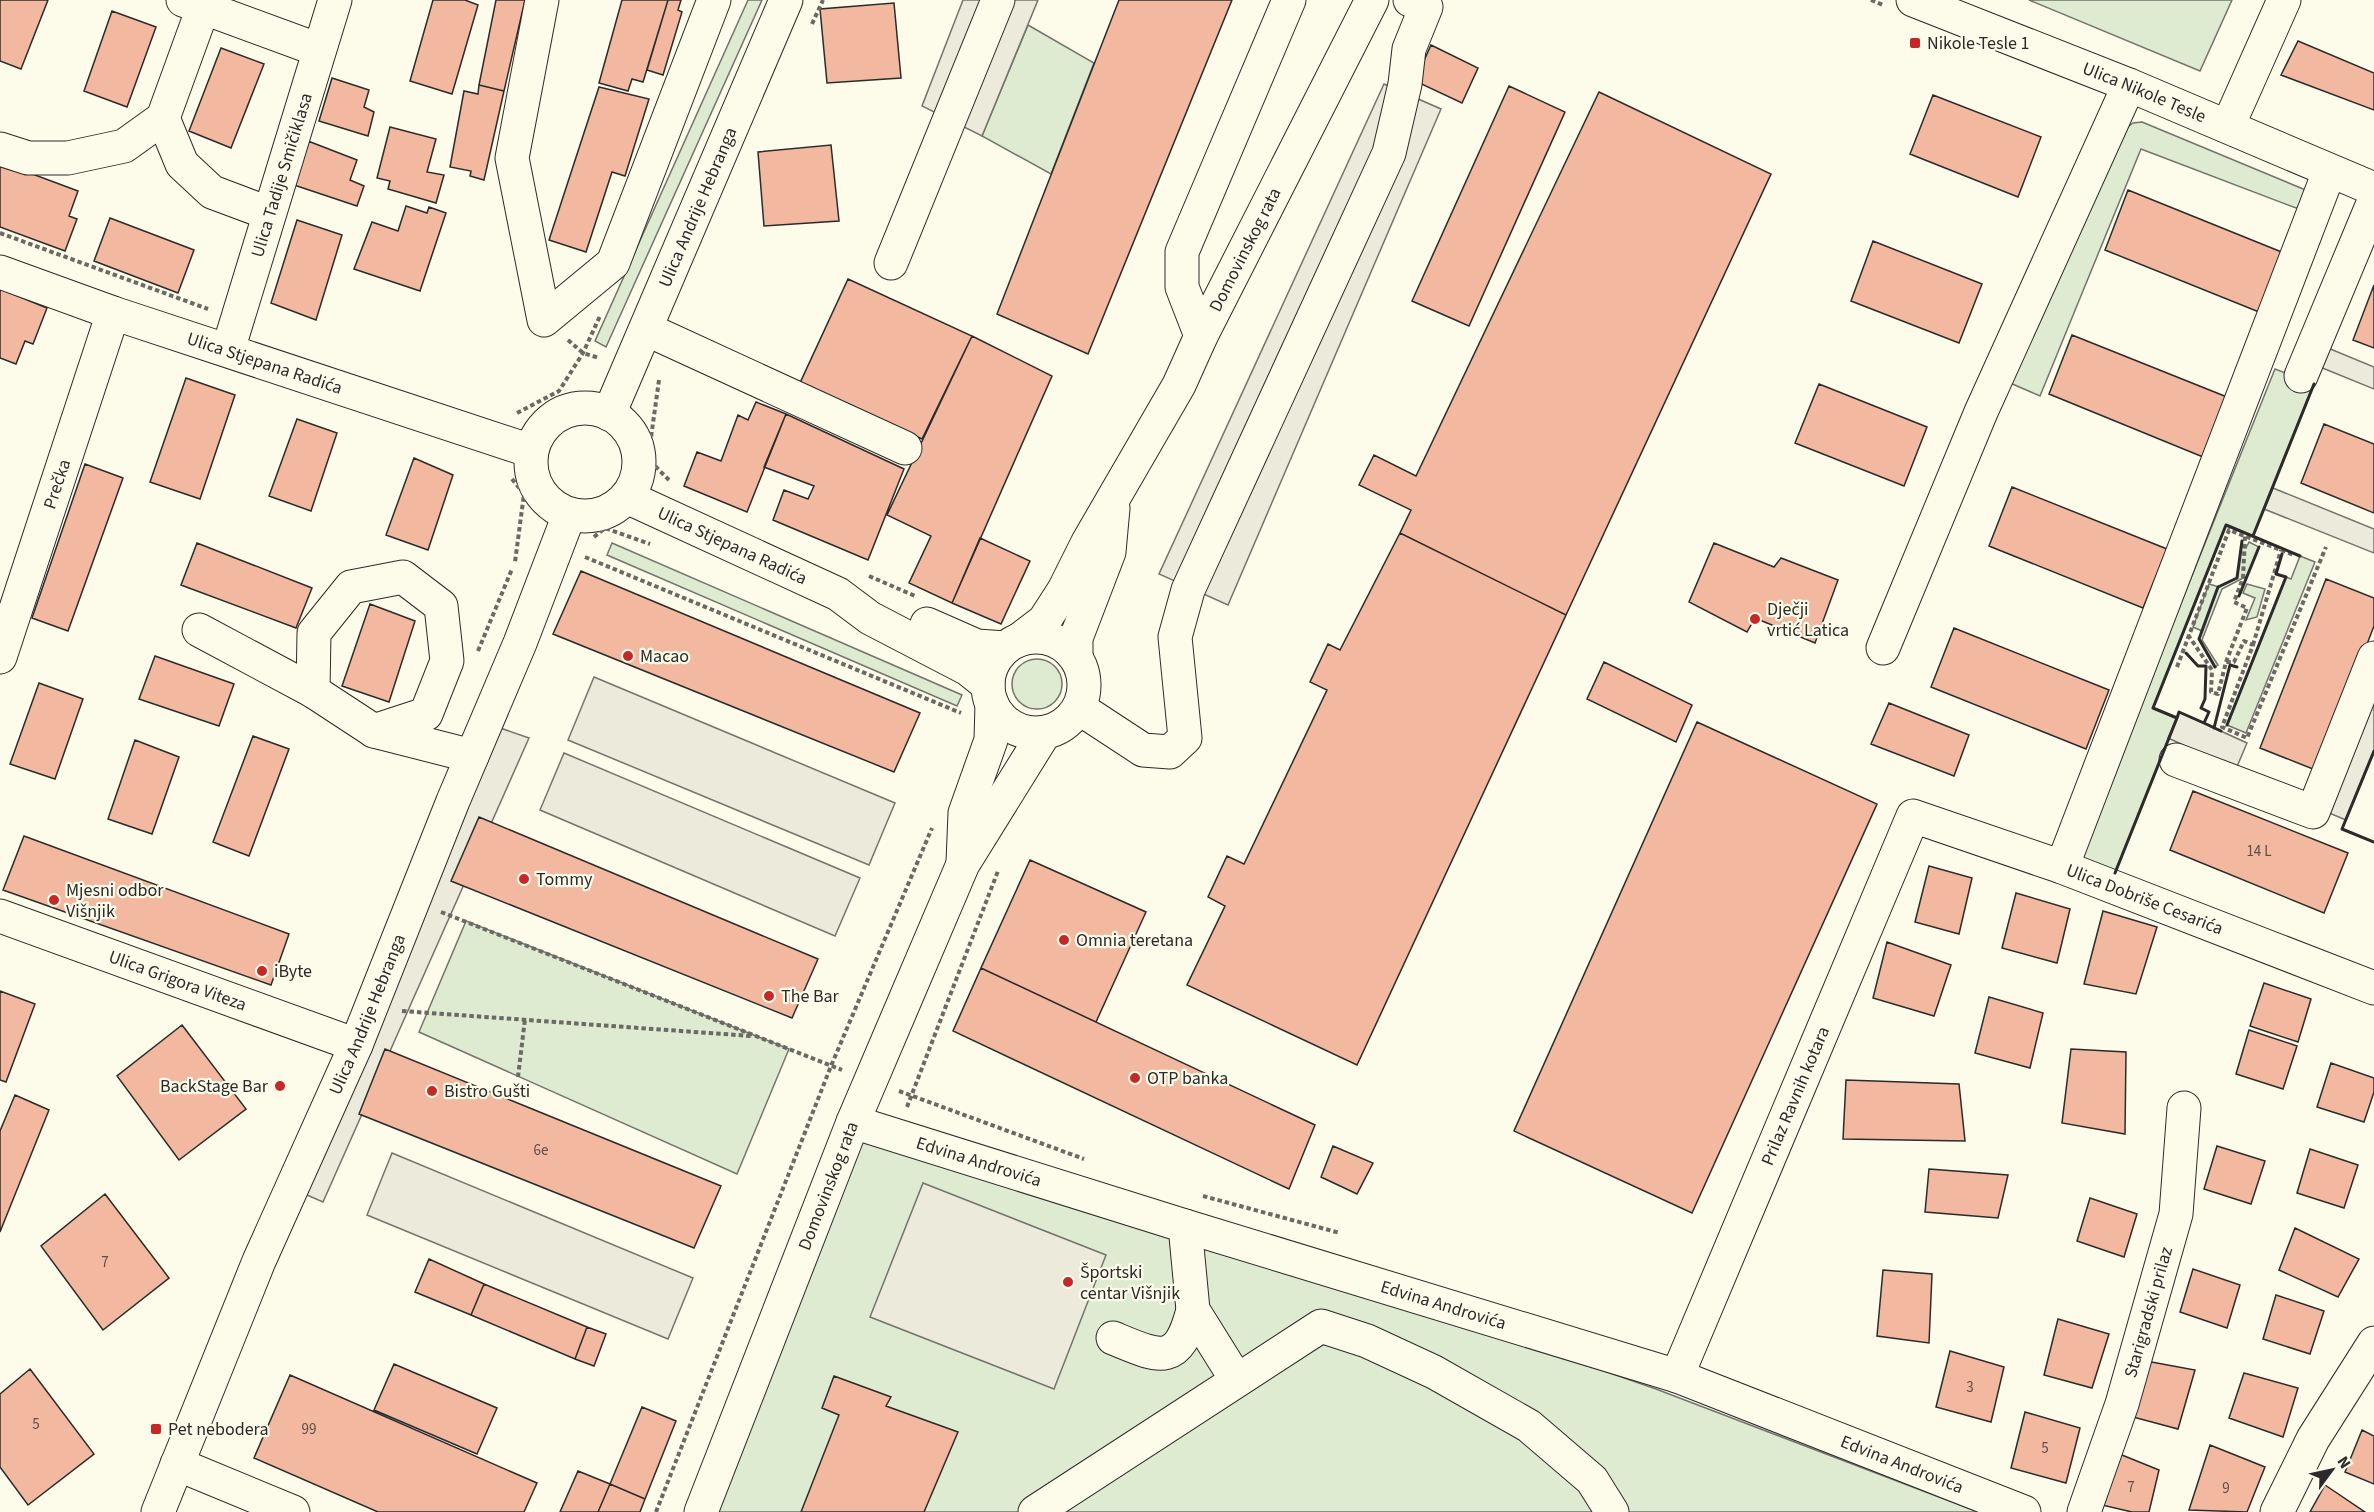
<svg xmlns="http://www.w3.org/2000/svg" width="2374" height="1512" viewBox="0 0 2374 1512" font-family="'Source Sans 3',sans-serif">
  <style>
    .green { fill: #deebd1; stroke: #74746e; stroke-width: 1.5 }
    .parking { fill: #eceadb; stroke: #74746e; stroke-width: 1.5 }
    .building { fill: #f2b8a0; stroke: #2b2b2b; stroke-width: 1.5 }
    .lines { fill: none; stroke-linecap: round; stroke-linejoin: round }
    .minor-casing { stroke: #2b2b2b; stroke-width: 35 }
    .major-casing { stroke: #2b2b2b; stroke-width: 35 }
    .path { stroke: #6a6964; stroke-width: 4; stroke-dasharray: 4.5 3; stroke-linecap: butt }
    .minor { stroke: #fdfbea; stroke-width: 33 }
    .major { stroke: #fdfbea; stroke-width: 33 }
    .wall { stroke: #2b2b2b; stroke-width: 3 }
    .poi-dot { fill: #c62828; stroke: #fdfbea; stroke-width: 2 }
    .labels { text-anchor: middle; stroke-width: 4.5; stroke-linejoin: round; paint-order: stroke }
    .number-label { font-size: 15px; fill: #5d4e48 }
    .poi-label { font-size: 18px; fill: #2b2b2b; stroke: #fdfbea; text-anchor: start }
    .street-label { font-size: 18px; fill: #2b2b2b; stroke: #fdfbea }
  </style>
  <rect width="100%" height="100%" fill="#fdfbea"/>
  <path class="green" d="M748,0H762L606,347L595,341Z
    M2029,0H2232L2200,71Z
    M1028,25L1094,63L1051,174L982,136Z
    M2142,122L2308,191L2302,206L2296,208L2141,149L2040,396L2008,382L2121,132L2133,123Z
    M2275,369L2314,384L2253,536L2226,525L2153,708L2177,718L2115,873L2085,861L2081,852Z
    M2249,542L2259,547L2247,576L2222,589L2202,640L2218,665L2215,667L2199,639L2202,631L2193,627L2209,584L2219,587L2237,578L2241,547L2246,548Z
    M612,543L962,695L957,706L607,555Z
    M2300,556L2315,562L2246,733L2227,725L2283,584L2286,577L2291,579Z
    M2247,584L2265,589L2257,617L2246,620L2255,598L2243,593Z
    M1012 684a25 25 0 1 1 50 0a25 25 0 1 1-50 0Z
    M466,921L789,1049L737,1174L419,1032Z
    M853,1122L1185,1226L1656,1389L1978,1512H701Z"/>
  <path class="parking" d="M963,0H1038L982,136L922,106Z
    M1384,84L1441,109L1228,605L1159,574Z
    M2328,348L2374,367V389L2320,367Z
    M2273,488L2374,529V553L2264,509Z
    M594,677L895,803L869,865L568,740Z
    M2374,682V751L2346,820L2322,810Z
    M2179,712L2247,743L2236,769L2168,738Z
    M486,723L529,738L323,1202L291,1188Z
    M564,753L860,878L835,936L540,810Z
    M392,1153L693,1278L668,1339L367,1215Z
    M923,1183L1106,1255L1054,1389L870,1317Z"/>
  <path class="building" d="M0,0H48L21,69L0,61Z
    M433,0H465L478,5L452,94L410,81Z
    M496,0H525L504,91L479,85Z
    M622,0H668L643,82L632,79L628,91L599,83Z
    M668,0H681L678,10L682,12L663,75L647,70Z
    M1119,0H1232L1088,354L997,314Z
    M894,3L901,78L827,83L820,9Z
    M112,11L156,27L127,107L84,91Z
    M2298,41L2374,73V110L2281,75Z
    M1431,45L1478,68L1462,103L1415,81Z
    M221,48L264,64L231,148L189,131Z
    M332,78L369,90L364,107L374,112L368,136L319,121Z
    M479,85L504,91L484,180L470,176L471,171L450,167L464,91L478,94Z
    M1509,86L1565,112L1469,326L1412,301Z
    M599,87L649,99L625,176L612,172L586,252L549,240Z
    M1599,92L1771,174L1566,615L1400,533L1411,510L1359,485L1374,455L1416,476Z
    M1933,95L2041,137L2018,197L1910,154Z
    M390,127L436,139L427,172L444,175L436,203L388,189L390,181L377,178Z
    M308,141L357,160L350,180L364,186L357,206L294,185Z
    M831,145L839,221L764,226L758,152Z
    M0,162L78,191L69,216L77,219L65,251L0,227Z
    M2128,190L2284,253L2259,312L2105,250Z
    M406,206L427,213L429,207L446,213L420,291L354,269L372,222L398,231Z
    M110,218L194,250L178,293L94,261Z
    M297,220L342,235L316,320L271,303Z
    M1873,241L1982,284L1959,343L1851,301Z
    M848,279L972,336L922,439L800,383Z
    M2374,285V348L2353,340Z
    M0,289L47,308L33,344L25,341L16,364L0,358Z
    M2072,335L2227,397L2203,457L2049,394Z
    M972,336L1052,376L952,603L909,583L931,536L887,515Z
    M186,378L235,395L200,499L150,482Z
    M1819,384L1927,427L1904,486L1795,443Z
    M756,402L786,414L747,512L684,486L697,452L721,461L738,415L748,420Z
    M786,414L904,469L868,560L773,520L784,490L808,499L814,486L764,467Z
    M297,419L337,433L311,511L269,496Z
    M2324,424L2374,444V513L2301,483Z
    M414,458L453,475L428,550L386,535Z
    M85,464L123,478L68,631L32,618Z
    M2012,487L2167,549L2143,608L1989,546Z
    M1400,533L1566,615L1357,1065L1187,985L1225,906L1208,897L1227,856L1244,864L1327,690L1310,682L1328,644L1340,650Z
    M980,538L1030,561L1001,624L952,603Z
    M197,543L312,588L296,628L181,585Z
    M1714,543L1774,567L1781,558L1838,580L1815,643L1755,618L1747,632L1689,602Z
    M581,571L920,713L894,772L553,634Z
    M2326,579L2374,598V626L2318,771L2260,748Z
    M370,604L415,621L389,702L342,686Z
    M1954,628L2109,690L2086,749L1931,687Z
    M155,656L234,684L219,726L139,699Z
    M1604,662L1692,705L1676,742L1587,699Z
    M39,683L83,699L55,779L10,764Z
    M1889,703L1969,735L1954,776L1871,744Z
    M1697,722L1877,804L1692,1213L1514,1131Z
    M253,736L289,749L249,856L213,842Z
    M135,740L179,757L152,834L108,819Z
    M2193,791L2348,853L2324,913L2170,850Z
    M479,817L818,959L792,1018L451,881Z
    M24,836L289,934L271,985L3,890Z
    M1030,860L1146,912L1096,1022L981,968Z
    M1929,866L1972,878L1959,934L1915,922Z
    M2016,893L2070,909L2057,963L2002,948Z
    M2103,911L2157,927L2136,994L2084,984Z
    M1887,942L1951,965L1934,1016L1873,998Z
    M981,968L1315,1125L1289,1189L953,1031Z
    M2264,983L2311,999L2298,1042L2250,1026Z
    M0,991L35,1004L6,1082L0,1080Z
    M1989,997L2043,1013L2030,1068L1975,1053Z
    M182,1025L246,1109L179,1160L117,1076Z
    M2249,1030L2297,1046L2283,1089L2236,1074Z
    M385,1049L721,1186L694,1248L359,1114Z
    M2071,1049L2126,1052L2125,1134L2062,1123Z
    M2331,1063L2374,1078V1092L2364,1122L2317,1107Z
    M1846,1080L1959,1084L1965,1141L1843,1139Z
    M15,1095L49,1110L0,1232V1131Z
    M1333,1146L1373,1163L1357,1194L1321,1177Z
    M2217,1146L2265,1161L2251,1204L2204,1189Z
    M2310,1149L2358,1165L2344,1208L2297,1193Z
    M1929,1169L2008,1175L1998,1218L1925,1212Z
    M105,1194L169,1278L103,1330L41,1246Z
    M2090,1198L2137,1214L2124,1257L2077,1241Z
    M2295,1228L2359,1259L2338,1297L2279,1270Z
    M429,1259L484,1284L471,1315L415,1292Z
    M2193,1269L2240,1285L2227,1328L2180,1312Z
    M1883,1270L1932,1274L1929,1343L1877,1336Z
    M484,1284L587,1327L575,1359L471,1315Z
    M2276,1295L2324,1311L2310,1354L2263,1339Z
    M2058,1319L2109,1334L2092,1388L2044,1375Z
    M587,1327L606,1334L594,1366L575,1359Z
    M1950,1351L2004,1367L1991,1422L1936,1407Z
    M2146,1361L2195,1370L2178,1429L2133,1417Z
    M394,1364L497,1408L477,1454L374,1410Z
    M30,1369L94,1454L28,1505L0,1467V1394Z
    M2244,1373L2298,1388L2283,1437L2229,1418Z
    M290,1375L537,1483L524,1512H378L254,1458Z
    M834,1376L891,1397L886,1406L958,1432L924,1512H801L839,1415L822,1408Z
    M642,1407L676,1421L645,1499L610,1484Z
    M2025,1412L2080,1428L2066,1483L2011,1468Z
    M2362,1430L2374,1436V1484L2345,1472Z
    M2210,1445L2265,1467L2247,1512L2189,1510Z
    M2117,1453L2159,1470L2149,1512H2132L2102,1505Z
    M578,1471L610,1484L598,1512H560Z
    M610,1484L645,1499L640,1512H598Z
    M2325,1485L2365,1512H2310Z"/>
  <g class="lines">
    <g class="minor-casing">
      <g id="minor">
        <path d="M183,0L319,50"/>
        <path d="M542,0L512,158L544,320L613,263L714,0"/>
        <path id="s1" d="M1913,0L2129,85L2374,189"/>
        <path d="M163,118L182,164L212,192L268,213"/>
        <path d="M2228,126L2284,0"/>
        <path d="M0,149L28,158H68L124,146L163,118L203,8"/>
        <path d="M891,263L998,0"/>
        <path id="s2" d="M0,272L113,313L531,451"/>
        <path d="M646,329L905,448"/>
        <path d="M1201,336L1182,287V252L1289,0"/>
        <path id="s3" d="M228,350L335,0"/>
        <path d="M2301,376L2374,201"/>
        <circle cx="585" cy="462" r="54"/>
        <path id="s4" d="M609,414L786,0"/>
        <path id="s5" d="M627,497L838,594L870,618L968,669L988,685"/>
        <path d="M927,624L977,646L1005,648"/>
        <path d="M199,630L313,691L374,731L472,756"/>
        <path d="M1883,648L1981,412L2129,85"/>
        <path id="s6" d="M0,657L113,313"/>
        <path d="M313,691L314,633L351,587L403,577L441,606L447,661L426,714L374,731"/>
        <path d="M1079,708L1143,750L1170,752L1185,738L1175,637L1188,590L1389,153L1405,84L1409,49L1426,7L1410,0"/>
        <path d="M2176,760L2313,812L2374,658"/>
        <path d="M2062,867L2329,172"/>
        <path id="s7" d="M0,916L356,1045"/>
        <path id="s8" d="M853,1122L1185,1226L1677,1376L2024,1512"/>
        <path d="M1185,1226L1193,1310L1236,1379"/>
        <path d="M1113,1338C1159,1357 1178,1368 1193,1310"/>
        <path id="s9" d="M1677,1376L1913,816L2062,867L2374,988"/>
        <path d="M177,1464L293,1512"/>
        <path id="s10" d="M158,1512L259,1261L356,1045L453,801L520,643L569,515"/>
        <path d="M1035,1512L1321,1326L1367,1341L1434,1372L1529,1426L1592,1480L1612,1512"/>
        <path id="s11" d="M2084,1512L2122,1404L2176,1214L2184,1108"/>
        <path d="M2277,1512L2313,1439L2374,1343"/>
      </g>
    </g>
    <g class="major-casing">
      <g id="major">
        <circle cx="1036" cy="685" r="48"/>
        <path id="s12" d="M1019,640L1044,621L1064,590L1088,542L1179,385L1201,336L1372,0"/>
        <path d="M1076,658V638L1109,552L1113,508"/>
        <path d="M963,862L965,813L991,740L992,704"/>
        <path id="s13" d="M701,1512L853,1122L963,864L1045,732"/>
      </g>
    </g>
    <path class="path" d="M1871,0L1883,5
      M812,24L823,0
      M0,233L208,309
      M568,340L583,353L599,358
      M659,380L648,459L671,482
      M517,413L559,391L583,353L600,316
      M512,479L524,494L515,562
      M594,537L605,528L650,544
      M585,557L961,713
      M869,576L915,596
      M2188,635L2212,670L2211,692L2218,694L2226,662H2234L2244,641L2253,645L2222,727L2247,738L2326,547
      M2253,645L2281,550
      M478,651L512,569
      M2226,662L2247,608L2234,602L2243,578L2245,536
      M2177,667L2229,530L2294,555
      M441,912L842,1070
      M402,1011L751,1036
      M518,1077L525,1019
      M899,1091L1084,1159
      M907,1107L998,871
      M1203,1196L1340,1233
      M656,1512L831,1066L932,828"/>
    <use href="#minor" class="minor"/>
    <use href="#major" class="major"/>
    <path class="wall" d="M2253,536L2314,384
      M2239,596L2259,547
      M2215,667L2199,639L2218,587L2237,578L2242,541
      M2177,718L2179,712L2204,723L2209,712L2201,708L2205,699L2206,666H2198L2186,653
      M2204,723L2221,731
      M2227,725L2286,577L2276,574L2282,554
      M2214,728L2230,665L2237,667
      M2374,751L2342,829L2374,842
      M2115,873L2177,718L2153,708L2226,525L2300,556"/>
  </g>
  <g class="poi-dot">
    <rect x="1909" y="37" width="12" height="12" rx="3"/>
    <circle cx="1755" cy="619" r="6"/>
    <circle cx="628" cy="656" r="6"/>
    <circle cx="524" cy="879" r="6"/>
    <circle cx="54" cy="900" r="6"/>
    <circle cx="1064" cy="940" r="6"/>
    <circle cx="262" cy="971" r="6"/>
    <circle cx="769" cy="996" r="6"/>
    <circle cx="1135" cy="1078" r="6"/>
    <circle cx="280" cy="1086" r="6"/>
    <circle cx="432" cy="1091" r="6"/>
    <circle cx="1068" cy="1282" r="6"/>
    <rect x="150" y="1423" width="12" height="12" rx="3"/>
  </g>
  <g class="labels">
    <g class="number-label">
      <text x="2259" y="856">14 L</text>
      <text x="541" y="1155">6e</text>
      <text x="105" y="1267">7</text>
      <text x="1970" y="1392">3</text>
      <text x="36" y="1429">5</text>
      <text x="309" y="1434">99</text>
      <text x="2045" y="1453">5</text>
      <text x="2131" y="1492">7</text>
      <text x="2226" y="1493">9</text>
    </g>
    <g class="poi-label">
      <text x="1927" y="49">Nikole Tesle 1</text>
      <text x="1767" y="615">Dječji<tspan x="1767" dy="21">vrtić Latica</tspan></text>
      <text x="640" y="662">Macao</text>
      <text x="536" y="885">Tommy</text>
      <text x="66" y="896">Mjesni odbor<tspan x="66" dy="21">Višnjik</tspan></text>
      <text x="1076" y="946">Omnia teretana</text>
      <text x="274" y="977">iByte</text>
      <text x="781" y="1002">The Bar</text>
      <text x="1147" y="1084">OTP banka</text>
      <text x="268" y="1092" text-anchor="end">BackStage Bar</text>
      <text x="444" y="1097">Bistro Gušti</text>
      <text x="1080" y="1278">Športski<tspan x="1080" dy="21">centar Višnjik</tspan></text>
      <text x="168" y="1435">Pet nebodera</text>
    </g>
    <g class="street-label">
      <text dy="6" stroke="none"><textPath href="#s1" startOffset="249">Ulica Nikole Tesle</textPath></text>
      <text dy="6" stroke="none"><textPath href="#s3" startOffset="183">Ulica Tadije Smičiklasa</textPath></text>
      <text dy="6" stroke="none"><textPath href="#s4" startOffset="225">Ulica Andrije Hebranga</textPath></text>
      <text dy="6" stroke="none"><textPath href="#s12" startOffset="454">Domovinskog rata</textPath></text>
      <text dy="6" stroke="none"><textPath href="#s2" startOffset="280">Ulica Stjepana Radića</textPath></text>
      <text dy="6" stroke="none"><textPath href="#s6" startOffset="182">Prečka</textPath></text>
      <text dy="6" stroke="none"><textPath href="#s5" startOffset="116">Ulica Stjepana Radića</textPath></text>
      <text dy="6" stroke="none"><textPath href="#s9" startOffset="854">Ulica Dobriše Cesarića</textPath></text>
      <text dy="6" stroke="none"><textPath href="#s7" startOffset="189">Ulica Grigora Viteza</textPath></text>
      <text dy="6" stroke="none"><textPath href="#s10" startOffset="540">Ulica Andrije Hebranga</textPath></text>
      <text dy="6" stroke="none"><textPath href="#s9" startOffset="304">Prilaz Ravnih kotara</textPath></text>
      <text dy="6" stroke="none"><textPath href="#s8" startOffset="132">Edvina Androvića</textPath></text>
      <text dy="6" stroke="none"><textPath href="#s13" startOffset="350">Domovinskog rata</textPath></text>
      <text dy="6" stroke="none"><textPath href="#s8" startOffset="618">Edvina Androvića</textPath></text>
      <text dy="6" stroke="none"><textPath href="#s11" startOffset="210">Starigradski prilaz</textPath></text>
      <text dy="6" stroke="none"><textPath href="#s8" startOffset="1104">Edvina Androvića</textPath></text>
    </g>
  </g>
  <g transform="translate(2332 1470) rotate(57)" stroke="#fdfbea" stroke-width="4.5" paint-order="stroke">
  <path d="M0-4.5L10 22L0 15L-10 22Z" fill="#2b2b2b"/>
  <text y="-9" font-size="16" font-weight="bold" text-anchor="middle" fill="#2b2b2b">N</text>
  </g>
</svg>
